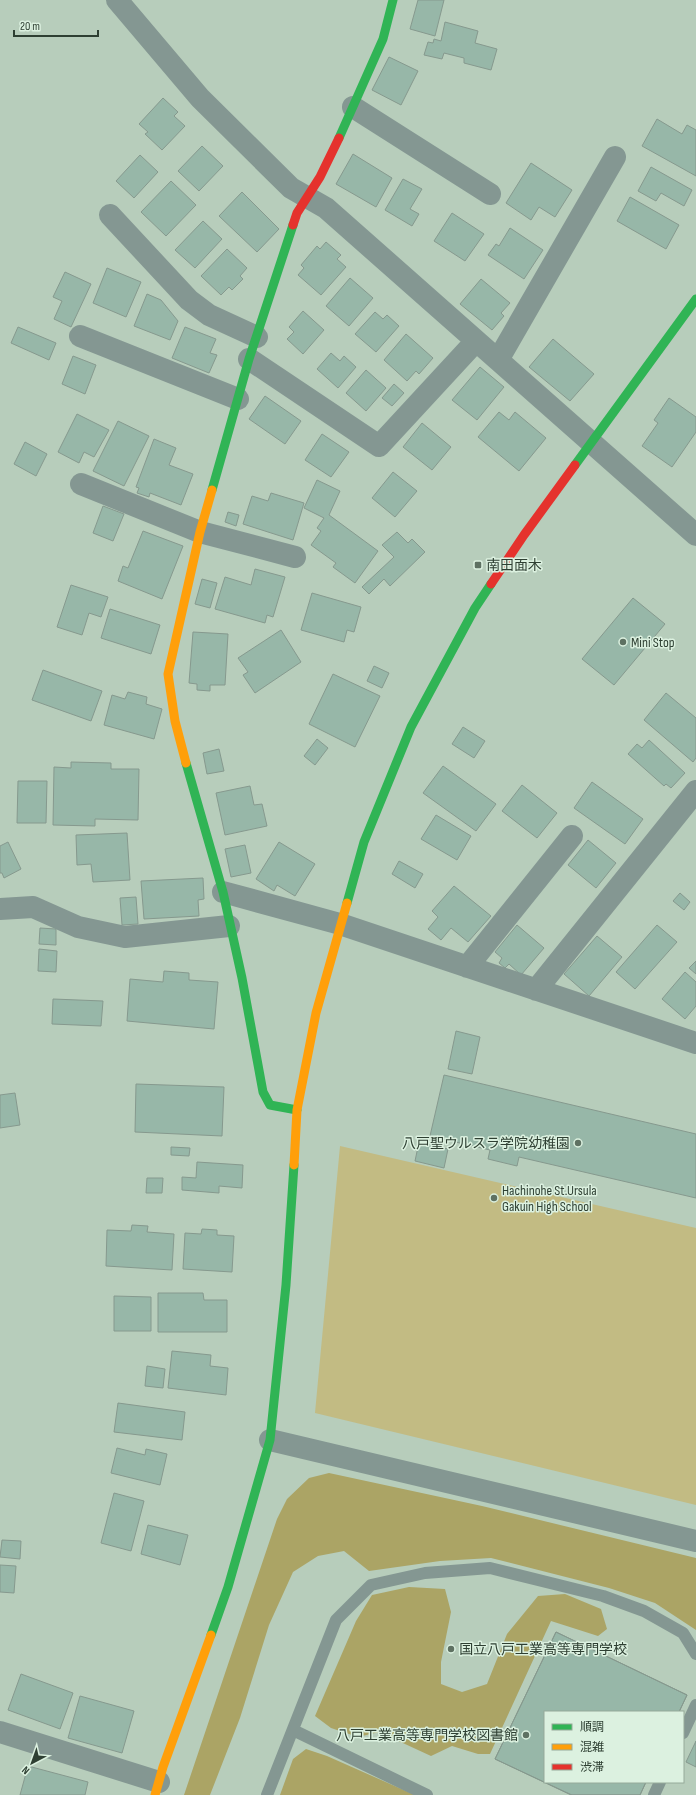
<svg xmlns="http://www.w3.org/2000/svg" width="696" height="1795" viewBox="0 0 696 1795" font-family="'Sofia Sans Condensed','Noto Sans JP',sans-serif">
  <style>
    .green { fill: #c2bb83 }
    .forest { fill: #aba465 }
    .building { fill: #97b7a8; stroke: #86998e }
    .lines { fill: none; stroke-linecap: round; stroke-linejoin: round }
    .lane { stroke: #849792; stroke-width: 12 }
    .street { stroke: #849792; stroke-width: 22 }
    .fast { stroke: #30b455; stroke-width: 9 }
    .slow { stroke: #ff9f0a; stroke-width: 9 }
    .jam { stroke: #e5322d; stroke-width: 9 }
    .poi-dot { fill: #5e7162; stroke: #dcf1e0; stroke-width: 1.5 }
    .labels { text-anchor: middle; stroke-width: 3; stroke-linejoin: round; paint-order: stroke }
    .poi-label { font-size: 14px; fill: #2e3f32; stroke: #dcf1e0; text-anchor: start }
  </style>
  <rect width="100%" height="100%" fill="#b7cdbb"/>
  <path class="green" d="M340,1146L696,1228V1505L315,1413Z"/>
  <path class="forest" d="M329,1473L482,1506L696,1558V1630L655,1603L609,1588L491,1558L440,1561L369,1571L344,1551L318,1556L293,1572L269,1625L240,1718L210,1795H184L277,1519L287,1499L309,1478Z
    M409,1587L445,1589L451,1612L441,1662V1684L462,1692L487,1684L507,1634L538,1596L565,1594L601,1609L607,1629L598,1636L551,1621L490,1754H478L452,1746L431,1756L379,1732L358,1737L331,1728L315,1716L356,1621L372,1595Z
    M306,1749L327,1756L415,1795H280L293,1759Z"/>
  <path class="building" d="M418,0H444L435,36L410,29Z
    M445,22L478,31L475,43L497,49L491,70L464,63V58L444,53L442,59L424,55L428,42L433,43L434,39L441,41Z
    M389,57L418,71L401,105L372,90Z
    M163,98L178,112L174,116L185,126L162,150L145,134L148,132L139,124Z
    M657,119L682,134L687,125L696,130V176L642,146Z
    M202,146L223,166L199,191L178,171Z
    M353,154L392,178L376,207L336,184Z
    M140,155L158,172L134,198L116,181Z
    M531,163L572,190L555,217L539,207L531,220L506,203Z
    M651,167L692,190L684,206L661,193L656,201L638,191Z
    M403,179L422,189L410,209L419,214L412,226L385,210Z
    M171,181L196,205L166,236L141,212Z
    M242,192L279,229L257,252L219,216Z
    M630,197L679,225L666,249L617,221Z
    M452,213L484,234L465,261L434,241Z
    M203,221L222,239L195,268L175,250Z
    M510,228L543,250L524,279L488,255L496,244L499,246Z
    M326,242L341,255L337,259L346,267L321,295L298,275L304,268L301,265L317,246L320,249Z
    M227,249L247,268L240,276L243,279L232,290L229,287L221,295L201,276Z
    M107,268L141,282L126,317L93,303Z
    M65,272L91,284L71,327L54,319L62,301L53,297Z
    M350,278L373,298L349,326L326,306Z
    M481,279L510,303L501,313L504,316L492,330L460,304Z
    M147,294L161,300L178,321L170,340L134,326Z
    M303,311L324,330L303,354L287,339L294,332L289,327Z
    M375,312L383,319L387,315L399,326L376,352L355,334Z
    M18,327L56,343L49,360L11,343Z
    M185,327L216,339L210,353L217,355L209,373L172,358Z
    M406,334L433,358L419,374L416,371L407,381L384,360Z
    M553,339L594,374L570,401L529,367Z
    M331,353L340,361L344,356L356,367L338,388L317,369Z
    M73,356L96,365L85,394L62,384Z
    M480,367L504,387L477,420L452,400Z
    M366,370L386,388L366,411L346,393Z
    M394,384L404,393L392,406L382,398Z
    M265,396L301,421L285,444L249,419Z
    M669,398L696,417V432L672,467L642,446L658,423L654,420Z
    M499,412L509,420L515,412L546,438L519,471L478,437Z
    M77,414L109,430L94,457L84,452L79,463L58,452Z
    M118,421L149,436L124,486L93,471Z
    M422,423L451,447L432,470L403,447Z
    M322,434L349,452L331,477L305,460Z
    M154,439L176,448L169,465L193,474L181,505L150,493L149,497L137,493L139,488L136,487Z
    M25,442L47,454L36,476L14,464Z
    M393,472L417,491L395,517L372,498Z
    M317,480L340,491L329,515L378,551L355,583L333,567L336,563L311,545L321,531L317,528L324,518L304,508Z
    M271,493L304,503L293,540L243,524L252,496L268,501Z
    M103,506L124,514L113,541L93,533Z
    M228,512L239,515L236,526L225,522Z
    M143,531L183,546L162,599L118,581L123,566L128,568Z
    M397,532L408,543L412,539L425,552L390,586L384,579L369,594L362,587L394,557L382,545Z
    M255,569L285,577L273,617L267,615L265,623L215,609L225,577L251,585Z
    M202,579L217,583L210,608L195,604Z
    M71,585L108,597L101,617L89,613L82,635L57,627Z
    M312,593L361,607L354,632L347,630L344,642L301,630Z
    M633,598L665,624L614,685L582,659Z
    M110,609L160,625L151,654L101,638Z
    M281,630L301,662L255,693L243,675L248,672L238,658Z
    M193,632L228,634L225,685H210V691L197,690V684L189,683Z
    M374,666L389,673L382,688L367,681Z
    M43,670L102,691L91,721L32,700Z
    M333,674L380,696L355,747L309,724Z
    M128,692L147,697L146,704L162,709L154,739L104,725L112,695L125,699Z
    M666,693L696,718V758L693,762L644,720Z
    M463,727L485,741L474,758L452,744Z
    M317,739L328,748L315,765L304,756Z
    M649,740L685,773L671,788L666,784L664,786L628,754L637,744L642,748Z
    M219,749L224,771L207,774L203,753Z
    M71,762L111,763V769H139L138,820L95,819V826L53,825L54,767L71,768Z
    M443,766L496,804L476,831L423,793Z
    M18,781H47L46,823H17Z
    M592,782L643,819L625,844L574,808Z
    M522,785L557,813L537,838L502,811Z
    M250,786L254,805L262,804L267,826L225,835L216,793Z
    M436,815L471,836L457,860L421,839Z
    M127,833L130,880L93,882L91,864L77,865L76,835Z
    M588,840L616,863L596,888L568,865Z
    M8,842L21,869L4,878L2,873H0V846Z
    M279,842L315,864L295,896L277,885L274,891L256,879Z
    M245,845L251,873L231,877L225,849Z
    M399,861L423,874L415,888L392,874Z
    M203,878L204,899L198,900L199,916L144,919L141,881Z
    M454,886L491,916L468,942L451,928L441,940L428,929L438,917L432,911Z
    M680,893L690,902L684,910L673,901Z
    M136,897L138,924L122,925L120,898Z
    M517,925L544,948L521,975L509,964L505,968L499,963L502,958L495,952Z
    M657,925L677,942L635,989L616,972Z
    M40,928L56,929V945L39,944Z
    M597,936L622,957L589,996L564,974Z
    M39,949L57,951L56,972L38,971Z
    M696,961V974L689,968Z
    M164,971L189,973V980L218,982L214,1029L127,1021L130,979L163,982Z
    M685,972L696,982V1006L685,1019L662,999Z
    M53,999L103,1001L101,1026L52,1024Z
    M456,1031L480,1037L472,1074L448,1069Z
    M444,1075L696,1134V1198L519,1157L517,1166L488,1159L490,1150L430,1136Z
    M136,1084L224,1087L222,1136L135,1132Z
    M15,1093L20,1125L0,1128V1095Z
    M419,1142L448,1149L444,1168L415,1161Z
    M171,1147L190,1148L189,1156L171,1155Z
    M197,1162L243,1165L242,1188L219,1186V1193L182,1190V1177L196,1178Z
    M147,1178H163L162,1193H146Z
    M132,1225L148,1226L147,1232L174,1234L172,1270L106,1266L107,1230L131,1231Z
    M202,1229L217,1230V1235L234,1236L232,1272L183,1269L185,1233L201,1234Z
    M158,1293H203L204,1300H227V1332H158Z
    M114,1296L151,1297V1331H114Z
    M172,1351L211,1355L210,1366L228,1368L226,1395L168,1388Z
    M147,1366L165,1369L163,1388L145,1386Z
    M118,1403L185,1412L182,1440L114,1432Z
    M117,1448L145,1455L146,1449L167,1454L160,1485L111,1473Z
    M114,1493L144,1501L131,1551L101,1543Z
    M148,1525L188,1535L180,1565L141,1554Z
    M2,1540L21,1541L20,1559L0,1557Z
    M0,1565L16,1566L14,1593L0,1592Z
    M556,1632L687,1695L679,1712H545V1782H646L640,1795H571L495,1759Z
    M556,1632L687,1695L679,1712H545V1782H646L640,1795H572L495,1759Z
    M21,1674L73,1693L60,1729L8,1710Z
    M80,1696L134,1711L122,1753L68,1738Z
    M696,1741V1767L686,1762Z
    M28,1766L88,1782L85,1795H20Z"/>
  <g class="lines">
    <path class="lane" d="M293,1730L427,1795
      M683,1733L696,1705
      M267,1795L336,1620L371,1585L425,1573L490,1568L603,1596L644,1611L683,1633L696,1654
      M654,1795L660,1782"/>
    <path class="street" d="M117,0L200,98L291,188L326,208L696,535
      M353,107L490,194
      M110,215L189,300L209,315L257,337
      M80,336L238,399
      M249,359L379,446L476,341
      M498,360L615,157
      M81,484L200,532L295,557
      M223,892L340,924L696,1043
      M0,909L33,907L78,927L125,937L229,926
      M467,967L572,836
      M536,990L696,791
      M270,1440L696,1541
      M0,1732L159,1782"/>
    <path class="fast" d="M339,138L383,39L393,0
      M575,465L696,299
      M212,490L249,359L293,225
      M186,763L223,892L242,978L263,1092L270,1105L297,1110
      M347,903L364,842L411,727L475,608L491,584
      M211,1635L228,1587L270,1440L286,1285L294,1165"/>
    <path class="slow" d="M186,763L175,721L168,674L200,532L212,490
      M294,1165L297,1110L316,1013L347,903
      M155,1795L163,1767L211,1635"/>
    <path class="jam" d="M293,225L297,213L320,177L339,138
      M491,584L524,535L575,465"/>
  </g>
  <g class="poi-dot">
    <rect x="474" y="561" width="8" height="8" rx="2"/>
    <circle cx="623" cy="642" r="4"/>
    <circle cx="578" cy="1143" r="4"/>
    <circle cx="494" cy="1198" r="4"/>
    <circle cx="451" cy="1649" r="4"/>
    <circle cx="526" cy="1735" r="4"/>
  </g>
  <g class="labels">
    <g class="poi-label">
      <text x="486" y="570">南田面木</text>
      <text x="631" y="647">Mini Stop</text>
      <text x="570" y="1148" text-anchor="end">八戸聖ウルスラ学院幼稚園</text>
      <text x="502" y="1195">Hachinohe St.Ursula<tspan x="502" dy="16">Gakuin High School</tspan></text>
      <text x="459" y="1654">国立八戸工業高等専門学校</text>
      <text x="518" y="1740" text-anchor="end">八戸工業高等専門学校図書館</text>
    </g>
  </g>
  <rect x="544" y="1711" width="140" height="72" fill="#dcf1e0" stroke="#96aa9a"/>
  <rect x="552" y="1724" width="20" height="6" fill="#30b455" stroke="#96aa9a"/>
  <text x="580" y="1731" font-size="12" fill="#2e3f32">順調</text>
  <rect x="552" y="1744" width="20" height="6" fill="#ff9f0a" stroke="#96aa9a"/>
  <text x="580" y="1751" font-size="12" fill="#2e3f32">混雑</text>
  <rect x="552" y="1764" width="20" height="6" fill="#e5322d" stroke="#96aa9a"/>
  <text x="580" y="1771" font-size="12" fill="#2e3f32">渋滞</text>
  <g transform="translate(32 1763) rotate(221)" stroke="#dcf1e0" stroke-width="3" paint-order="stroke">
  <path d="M0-3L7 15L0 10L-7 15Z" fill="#2e3f32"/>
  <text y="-6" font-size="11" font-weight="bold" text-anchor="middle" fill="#2e3f32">N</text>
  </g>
  <path d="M14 30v6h84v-6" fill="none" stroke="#2e3f32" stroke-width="2"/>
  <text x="20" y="30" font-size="12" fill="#2e3f32" stroke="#dcf1e0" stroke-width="3" paint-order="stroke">20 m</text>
</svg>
